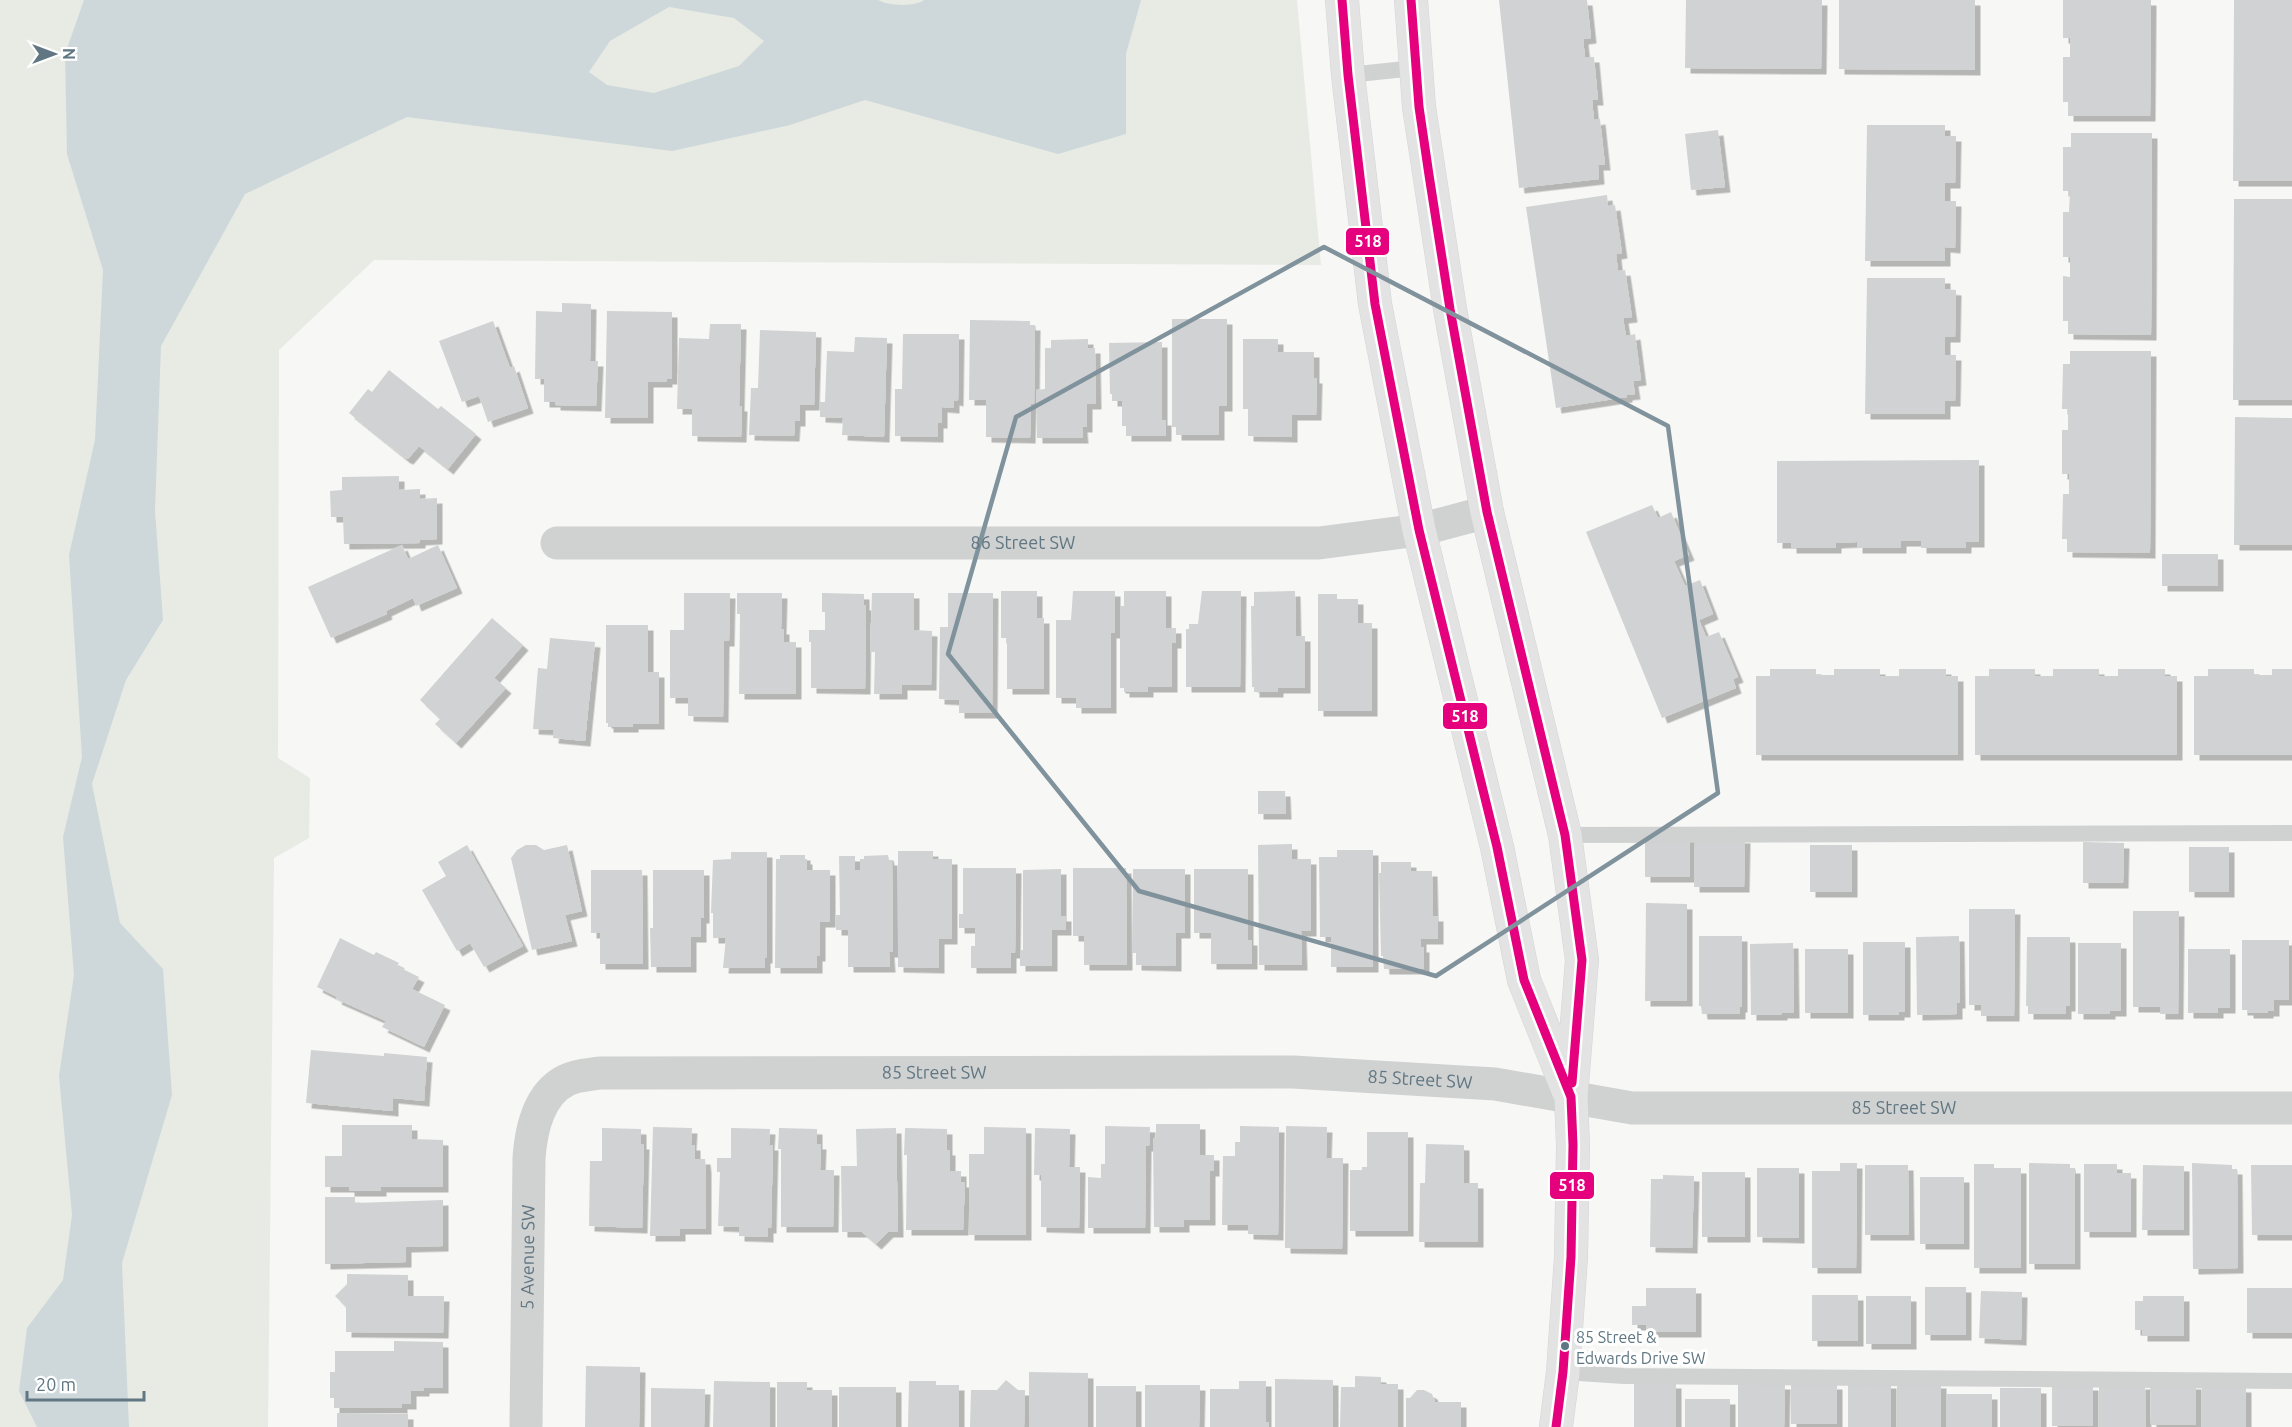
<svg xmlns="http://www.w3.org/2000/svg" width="2292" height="1427" viewBox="0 0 2292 1427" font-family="Ubuntu,sans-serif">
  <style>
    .green { fill: #e7ebe4 }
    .water { fill: #ced8da; fill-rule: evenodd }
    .building { fill: #d0d2d3; filter: url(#shadow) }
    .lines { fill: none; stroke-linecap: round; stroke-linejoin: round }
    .secondary-casing { stroke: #d4d5d5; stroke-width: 34 }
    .lane { stroke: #d0d1d1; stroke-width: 16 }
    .street { stroke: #d0d1d1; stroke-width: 33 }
    .secondary { stroke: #e3e3e3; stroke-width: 33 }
    .bus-1-casing { stroke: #fff; stroke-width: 14 }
    .bus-1 { stroke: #e5007d; stroke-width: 9 }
    .marked { fill: none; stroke: #80929b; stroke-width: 4.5; stroke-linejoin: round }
    .bus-dot { fill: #607783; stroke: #fff; stroke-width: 2 }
    .labels { text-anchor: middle; stroke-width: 6; stroke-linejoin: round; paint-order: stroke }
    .bus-label { font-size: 16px; fill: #607783; stroke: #fff; text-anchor: start }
    .street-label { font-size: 18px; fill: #607783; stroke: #fff }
    .line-badge { stroke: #fff; stroke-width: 2 }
    .badge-label { font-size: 16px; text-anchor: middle; font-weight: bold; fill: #fff }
  </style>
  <defs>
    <filter id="shadow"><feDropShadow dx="5.5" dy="5.5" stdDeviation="0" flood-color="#0004"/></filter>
  </defs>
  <rect width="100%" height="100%" fill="#f7f7f6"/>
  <path class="green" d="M0,0H1297L1321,265L374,260L279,350L278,758L310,778L309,838L274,858L268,1427H0Z"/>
  <path class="water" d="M84,0H878C888,6 915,7 924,0H1141L1126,54V134L1058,154L865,100L790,125L672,151L407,117L245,194L161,346L155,511L163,620L126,680L92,784L120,923L163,969L172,1095L122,1263L129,1427H37L19,1391L27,1328L63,1280L72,1215L59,1076L74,975L63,837L82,757L69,555L95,440L103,270L67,154L65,54ZM669,7L734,18L764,41L739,66L654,93L607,85L589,72L610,41Z"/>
  <path class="building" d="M1499,0H1587L1591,38L1583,39L1585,57H1594L1598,100H1592L1594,120L1600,119L1605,165H1598L1599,179L1519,188Z
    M1686,0H1822L1821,69L1685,68Z
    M1839,0H1975V70L1839,69Z
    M2063,0H2151L2150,116H2068V102H2063V57H2070V38H2063Z
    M2234,0H2292V181H2233Z
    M1867,125H1945V136H1956L1955,183H1945V201H1956L1955,248L1945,247V261H1865Z
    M1718,130L1725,187L1691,190L1685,134Z
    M2071,133H2152L2151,335L2068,334V321H2063V276L2070,277V257H2063V212H2069L2070,191H2063V147H2071Z
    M1607,195L1608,206L1615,205L1622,253L1616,254L1618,271L1625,270L1632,317L1623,318L1626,336L1635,334L1641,380L1633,381L1635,394L1627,395V397L1556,408L1526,207Z
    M2234,199H2292V400H2233Z
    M1867,278H1945V289L1956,290L1955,337H1945V355H1956L1955,401H1945V414H1865Z
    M562,303L591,304L590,361H598L596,406L555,405V402H544V379H535L536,311L562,312Z
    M607,311L672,312V379H667V382H648V418H605Z
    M1172,319H1227V406H1219V435H1176V427H1172Z
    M970,320L1030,321V325H1035L1034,404H1031L1030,438L986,437V400H969Z
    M493,321L510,368L514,366L528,408L488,422L479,396L462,402L439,341Z
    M710,324H741L739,406H742L741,437L692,436V409H677L679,338L709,339Z
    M760,330L816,332L814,405H800V421H795L794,436L749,435L751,388H758Z
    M903,334H959L958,401L954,400V408L942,407V423H938V437L895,436V389H902Z
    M855,337L887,338L884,437L842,435L843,418L820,417V402H825L827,351L854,352Z
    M1088,339V348H1095L1096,404H1087V427H1082L1083,438H1037L1036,390L1045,389V348H1051V340Z
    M1243,339H1278V352H1314V378H1317L1316,415H1292V437L1248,436V409H1243Z
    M1162,342V420H1166V436H1126V426H1122V401H1112V394H1110L1109,343Z
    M2070,351H2151L2150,553L2067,552V539H2062L2063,494H2069V474H2062V430H2068V409H2062L2063,364H2070Z
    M389,370L438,409L441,406L476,434L448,469L419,446L408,459L405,458L349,413L368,389L372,392Z
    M2235,417L2292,418V545H2234Z
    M1979,460V542H1966V548H1921V541H1901V548H1857V542L1836,543V548H1791V543H1777V461Z
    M399,476V490L420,489V499L437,498V539L420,540V543L344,544L343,517H331L330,491L342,490V477Z
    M1652,505L1658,518L1671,512L1689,555L1674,561L1685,586L1700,580L1713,614L1699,620L1706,637L1719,632L1738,677L1733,679L1736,688L1662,718L1586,532Z
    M402,545L408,559L438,545L457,588L416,606L413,598L386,611L387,614L331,638L308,587Z
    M2162,554H2218V586H2162Z
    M1001,591H1037V618H1044V689H1007V638H1001Z
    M1073,591H1115V633H1111V708H1076V698H1056V620H1071Z
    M1124,591H1166V628H1176V643H1172V687H1148V692H1124V688H1120V606H1124Z
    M1202,591H1241L1240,687H1186V629H1189V624H1198Z
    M1295,591L1296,636H1305V688H1278V692H1254V687H1252L1251,606H1254V592Z
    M684,593H730L729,641H724L723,717L688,716V698H670V630H684Z
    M737,593H782L781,629H784V642H796V694H739L740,614H737Z
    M822,593L864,594V605H866L865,689L811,688V642H809V630H825V612H822Z
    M872,593H914V630L932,631L931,685H902V694H874L875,652H870Z
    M948,593H993L992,713H959V700L939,699L940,627H948Z
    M1318,594H1337V599H1358V623H1372V711H1318Z
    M492,618L523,645L494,678L506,688L456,743L435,724L440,719L420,700Z
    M606,625H648V672H659V724H633V727H608V723H606Z
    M550,638L595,642L585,741L553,738L554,730L533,729L538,668L547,669Z
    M1770,669H1816V675H1834V669H1880V676H1899V669H1946V676H1958V755H1756V676H1770Z
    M1989,669H2035V676H2053V669H2099V676H2118V669H2165V676H2177V755H1975V676H1989Z
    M2208,669H2254V675H2272V669H2292V755H2194V676H2208Z
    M1258,791H1285L1286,814H1258Z
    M1690,836V877H1645V837Z
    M1695,838H1745L1744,887H1694Z
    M2083,842L2124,843L2123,883H2083Z
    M1292,844V859H1311V931H1301L1302,965H1259L1258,845Z
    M467,845L523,946L484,967L470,943L457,951L422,890L446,876L438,862Z
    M526,845H536L544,850L567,845L582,911L565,915L572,941L532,950L511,858L517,850Z
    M1810,845H1852V892H1810Z
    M2189,847H2229V892H2189Z
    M1337,850H1373V967H1331V937H1320L1319,857H1337Z
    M898,851H933V859H952V939H939V968L898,967Z
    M731,852H767V958H765V968H723L726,938H713V913H711L713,860L731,859Z
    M780,855H805V859H807V870H830V922H820V956H817V968H775L776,859H780Z
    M888,855L889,860H892L893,952H889L890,967H848V930H836V915H840L839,856H855V870H860V859H864V856Z
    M1381,862H1411V871H1432L1433,916H1438V939H1421V947H1424V969H1384L1383,956H1381L1379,873H1381Z
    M963,868H1016L1015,953H1011V968H971V946H975V928H959V914H963Z
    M1073,868H1126L1127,965H1084V936H1073Z
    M1061,869V916H1066V930H1052V966H1020V950H1023V870Z
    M1133,869H1185V933H1176V966L1136,965V953H1132Z
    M1194,869H1248V940H1252V964H1211V933H1194Z
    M591,870H642L643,964H600V933H591Z
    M653,870H704V918H701V937H691V967H651L650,928H653Z
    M1646,903L1687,904V1001H1645Z
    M1969,909H2015L2014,1016H1981V1005H1969Z
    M2133,911H2179L2178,1014H2160V1007H2133Z
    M1699,936H1742V1007H1740V1014H1702L1701,1006H1699Z
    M1959,936L1960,1003H1957V1014L1917,1015L1916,937Z
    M2027,937H2070V1006H2066V1014H2028V1006H2026Z
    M340,938L374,955L376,952L399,963L397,966L419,977L412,989L445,1005L424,1047L382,1027L386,1021L336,999L337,997L317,987Z
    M2242,940H2289V1000H2274V1011H2268V1013H2248V1010H2242Z
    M1863,942H1905V1012H1899V1015H1863Z
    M1793,943L1794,1013H1782V1015H1751L1750,944Z
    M2078,943H2121V1011H2110V1014H2078Z
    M1805,949H1848V1013H1805Z
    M2188,949H2230V1008H2218V1013H2188Z
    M311,1050L384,1056V1053L427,1057L424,1101L393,1098V1111L306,1103Z
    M1156,1124H1200V1155H1214V1171H1210V1220H1184V1227H1154L1153,1138H1156Z
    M342,1125H412V1139L443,1140V1187H381V1191H349V1187H325V1156H342Z
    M1105,1126L1150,1127L1149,1146H1146L1145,1228H1088V1177L1101,1178V1164H1105Z
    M1240,1126L1279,1127L1278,1235L1248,1234V1225H1222L1223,1156H1235V1142H1240Z
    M1286,1126L1327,1127L1326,1158H1343L1342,1249L1285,1248Z
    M653,1127L692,1128L691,1145H695V1159H705L706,1168V1229H680V1236H650Z
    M984,1127L1026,1128V1235H969V1154H984Z
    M602,1128L641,1129V1144H644L642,1228L589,1226L590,1161H602Z
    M731,1128L770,1129L769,1145H773L771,1228H768V1237L739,1236V1227L718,1226L720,1172H717V1158H731Z
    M779,1128L817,1129V1144H821L820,1170H834L833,1227H781V1149H778Z
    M896,1128L898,1232H888L876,1244L862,1232H842L841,1166H857L856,1129Z
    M905,1128L947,1129V1150H950V1171H961V1182H965L963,1230H906L907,1155H904Z
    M1035,1128L1070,1129L1069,1167H1080L1079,1228L1041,1227V1175H1034Z
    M1367,1132H1408V1231H1350V1170H1362V1167H1367Z
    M1426,1144L1464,1145V1183H1478V1242H1419L1420,1183H1425Z
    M1840,1163H1857L1856,1268H1812V1171H1840Z
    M2029,1163L2070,1164V1168H2075V1264H2029Z
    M2192,1163L2232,1165V1169H2237L2238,1268L2193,1269Z
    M1974,1164H1994V1168H2021V1268H1974Z
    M2084,1164H2117V1173H2131V1232H2084Z
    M1865,1165H1908L1909,1235H1865Z
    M2143,1165L2184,1166V1230H2142Z
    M2251,1165H2292V1235H2252Z
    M1757,1168H1799V1238L1757,1237Z
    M1702,1172H1745V1237H1702Z
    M1663,1175L1694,1176L1692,1248L1650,1247L1651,1179H1663Z
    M1920,1177H1964V1244H1920Z
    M325,1197H355V1203L443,1200V1246L406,1247V1262L325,1264Z
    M347,1274L408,1275V1296H444L443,1333L346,1332V1307L335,1296L347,1284Z
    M1925,1287H1966V1335H1925Z
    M1646,1288H1696V1332H1646V1325H1632V1306H1646Z
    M2247,1288H2292V1333H2247Z
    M1981,1291L2022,1292L2021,1340L1979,1338Z
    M1812,1295H1858V1341H1812Z
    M1866,1296H1911V1344H1866Z
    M2143,1296H2184V1336H2142V1330H2135V1301H2143Z
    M394,1341L443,1342V1388H424V1391H411V1404H402V1408H334V1398H330V1372H335V1351H394Z
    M586,1366L640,1367L639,1427H585Z
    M1029,1372L1088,1373V1427H1029Z
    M1355,1376L1381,1377V1384H1398V1427H1340L1341,1387H1355Z
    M1275,1379L1333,1380V1427H1275Z
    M1006,1380L1018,1390H1025L1024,1427H970L971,1390H997Z
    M714,1381L770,1382V1427H713Z
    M909,1381H936V1385H959V1427H908Z
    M1239,1381H1266V1422H1269V1427H1210V1389H1239Z
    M777,1382H807V1390H832V1427H777Z
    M1634,1383H1676V1427H1634Z
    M1848,1383H1891V1427H1848Z
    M1897,1383H1941V1427H1897Z
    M1738,1384H1785L1784,1427H1738Z
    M1791,1384H1837V1424H1791Z
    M2145,1384L2146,1427H2099V1385Z
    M2150,1384H2196V1425H2151Z
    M1145,1385H1200L1199,1427H1145Z
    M2052,1385H2093V1426H2052Z
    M1096,1386H1136V1427H1096Z
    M2202,1386L2246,1387V1427H2202Z
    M839,1387H896V1427H839Z
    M651,1388L705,1389L704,1427H651Z
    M2000,1388H2041V1427H2000Z
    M1424,1390L1432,1394L1435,1402H1461V1427H1406V1398H1410L1417,1390Z
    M1946,1394H1992V1427H1946Z
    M1685,1399H1730V1427H1685Z
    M337,1413L408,1414V1427H337Z"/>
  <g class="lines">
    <g class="secondary-casing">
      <path id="secondary" d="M1342,0L1348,75L1375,304L1419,530L1497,847L1524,980L1568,1090
        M1411,0L1419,107L1450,309L1487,512L1565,835L1582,960L1571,1097L1573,1145L1571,1257L1563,1372L1556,1427"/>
    </g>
    <path class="lane" d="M1348,75L1415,68
      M1565,835L2292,833
      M1563,1372L1624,1376L2292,1381"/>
    <g class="street">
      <path id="s1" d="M557,543H1319L1419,530L1487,512"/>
      <path id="s2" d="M526,1427L529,1158C531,1130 539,1093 567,1080C577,1075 588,1075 599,1073L1293,1072L1495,1084L1632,1108H2292"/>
    </g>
    <use href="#secondary" class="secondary"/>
    <g class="bus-1-casing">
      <path id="bus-1" d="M1342,0L1348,75L1375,304L1419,530L1497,847L1524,980L1571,1097L1573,1145L1571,1257L1563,1372L1556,1427
        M1411,0L1419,107L1429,175L1450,309L1487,512L1565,835L1582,960L1572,1083"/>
    </g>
    <use href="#bus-1" class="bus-1"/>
  </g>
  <path class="marked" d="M1324,247L1668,426L1718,793L1436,976L1139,891L948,654L1016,417Z"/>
  <circle class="bus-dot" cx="1565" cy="1346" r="5"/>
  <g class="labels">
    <g class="bus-label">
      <text x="1576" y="1343">85 Street &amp;<tspan x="1576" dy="21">Edwards Drive SW</tspan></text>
    </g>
    <g class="street-label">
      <text dy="6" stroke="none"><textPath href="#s1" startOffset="466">86 Street SW</textPath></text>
      <text dy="6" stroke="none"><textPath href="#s2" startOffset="728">85 Street SW</textPath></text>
      <text dy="6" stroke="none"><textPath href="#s2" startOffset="1214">85 Street SW</textPath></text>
      <text dy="6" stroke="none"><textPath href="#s2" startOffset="1700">85 Street SW</textPath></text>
      <text dy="6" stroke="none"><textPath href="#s2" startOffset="170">5 Avenue SW</textPath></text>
    </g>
  </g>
  <g class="line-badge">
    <rect x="1345" y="227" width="45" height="29" rx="6" fill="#e5007d"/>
    <rect x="1442" y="702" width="46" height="28" rx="6" fill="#e5007d"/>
    <rect x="1549" y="1171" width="46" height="29" rx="6" fill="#e5007d"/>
  </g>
  <g class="badge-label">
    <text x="1368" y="247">518</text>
    <text x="1465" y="722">518</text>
    <text x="1572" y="1191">518</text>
  </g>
  <g transform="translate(54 54) rotate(90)" stroke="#ffffff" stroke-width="4.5" paint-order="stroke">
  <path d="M0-4.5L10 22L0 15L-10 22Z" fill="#607783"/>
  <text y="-9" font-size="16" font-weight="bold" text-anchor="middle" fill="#607783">N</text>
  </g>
  <path d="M27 1391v9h117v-9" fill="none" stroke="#607783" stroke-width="3"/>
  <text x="36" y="1391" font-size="18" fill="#607783" stroke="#ffffff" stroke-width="4.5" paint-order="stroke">20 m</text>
</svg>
